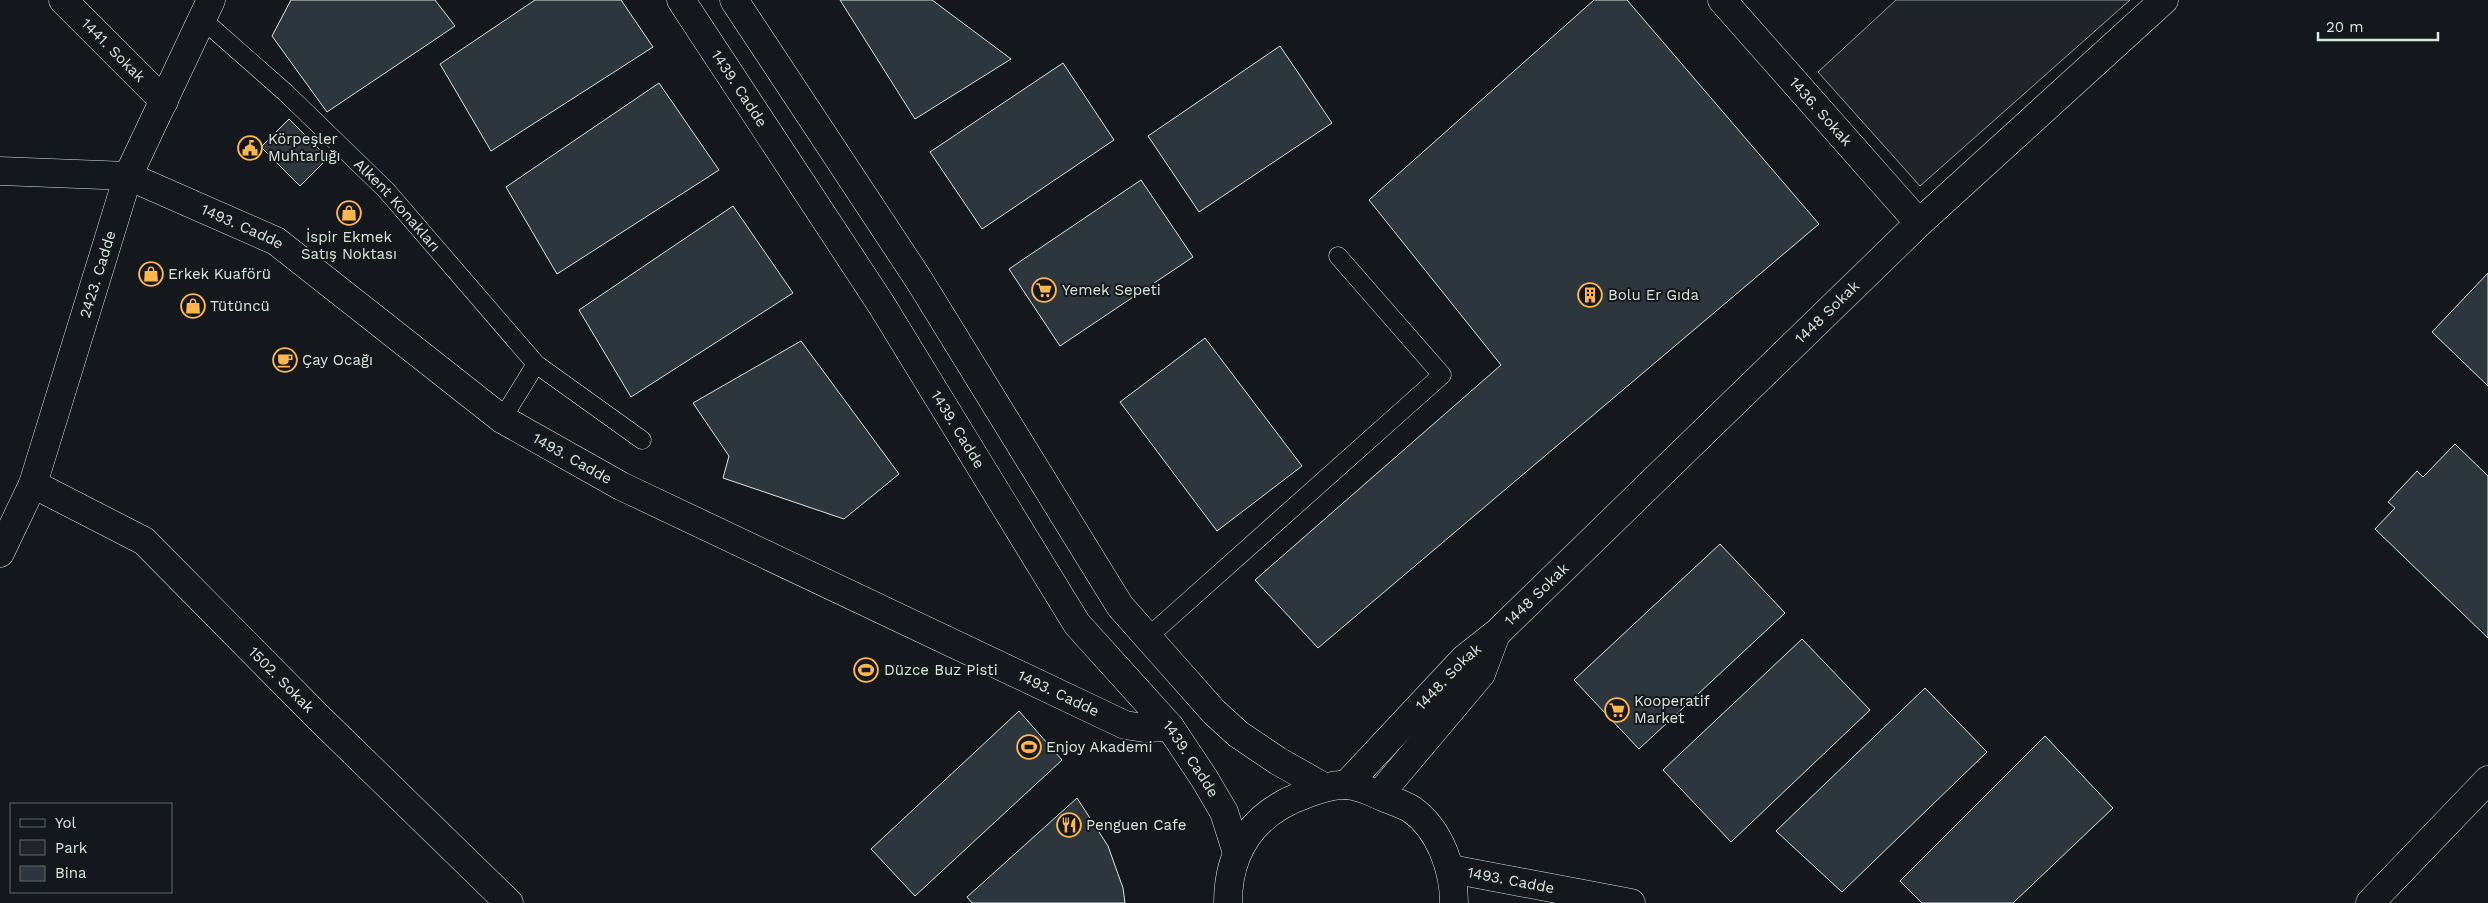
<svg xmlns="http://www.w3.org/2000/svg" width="2488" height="903" viewBox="0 0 2488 903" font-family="'Work Sans',sans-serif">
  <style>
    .green { fill: #202428; stroke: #939e99 }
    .building { fill: #2c363c; stroke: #d8e6dc }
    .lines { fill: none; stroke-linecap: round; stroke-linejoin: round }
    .service-casing { stroke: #d8e6dc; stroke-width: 19 }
    .minor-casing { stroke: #d8e6dc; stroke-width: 29 }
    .tertiary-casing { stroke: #d8e6dc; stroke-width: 29 }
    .secondary-casing { stroke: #d8e6dc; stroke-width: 29 }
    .primary-casing { stroke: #d8e6dc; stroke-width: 29 }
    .service { stroke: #14181c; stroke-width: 18 }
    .minor { stroke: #14181c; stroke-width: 28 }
    .tertiary { stroke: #14181c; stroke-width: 28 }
    .secondary { stroke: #14181c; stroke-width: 28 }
    .primary { stroke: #14181c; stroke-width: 28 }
    .labels { text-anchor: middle; stroke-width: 4; stroke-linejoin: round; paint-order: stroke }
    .street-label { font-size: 15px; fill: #d8e6dc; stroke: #14181c }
    .poi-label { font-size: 15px; fill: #d8e6dc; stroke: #14181c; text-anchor: start }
  </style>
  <rect width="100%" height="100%" fill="#14181c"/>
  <path class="green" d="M1896,0H2130L1920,186L1818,72Z"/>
  <path class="building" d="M291,0H435L455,26L327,112L272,36Z
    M535,0H621L653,47L491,151L440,64Z
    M840,0H932L1011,59L915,119Z
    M1594,0H1627L1819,224L1318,648L1255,580L1501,365L1369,200Z
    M1280,46L1332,123L1199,212L1148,136Z
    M1063,63L1114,140L982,229L930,152Z
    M659,83L719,170L557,274L506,187Z
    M289,119L328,158L300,186L261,147Z
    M1141,180L1193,257L1060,346L1009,269Z
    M733,206L793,293L631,397L579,310Z
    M2488,273V386L2432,332Z
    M1205,338L1302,466L1217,531L1120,402Z
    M801,341L899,474L844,519L723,478L729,456L693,403Z
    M2455,444L2488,476V638L2375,529L2395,508L2388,502L2417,471L2423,477Z
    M1720,544L1785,613L1639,749L1574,680Z
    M1802,639L1870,710L1731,842L1663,770Z
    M1925,688L1987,752L1842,892L1776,831Z
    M1019,711L1062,760L915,896L871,849Z
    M2045,736L2113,808L2013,903H1922L1900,881Z
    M1077,798L1108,846L1123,888L1125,903H972L967,897Z"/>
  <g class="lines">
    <g class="service-casing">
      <g id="service">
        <path id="s1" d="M202,19L286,93L386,190L536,364L642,440"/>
        <path d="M502,419L536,364"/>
        <path d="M1148,637L1442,375L1338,256"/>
      </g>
    </g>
    <g class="minor-casing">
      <g id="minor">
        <path id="s2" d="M63,0L164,101"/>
        <path id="s3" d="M1722,0L1919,223"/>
        <path id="s4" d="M128,176L276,241L502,419L621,486L1125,725L1144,728L1170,727"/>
        <path id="s5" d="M33,484L144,541L319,718L509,903"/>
      </g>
    </g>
    <g class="tertiary-casing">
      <g id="tertiary">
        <path d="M0,171L128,176"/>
        <path id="s6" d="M1346,785L1464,659L1497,633L1919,223L2164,0"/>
        <path d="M1379,795L1481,674L1496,634"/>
        <path id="s7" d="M1451,869L1631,903"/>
        <path d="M2370,903L2488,780"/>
      </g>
    </g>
    <g class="secondary-casing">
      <g id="secondary">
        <path id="s8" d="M0,553L33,484L128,176L211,0"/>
      </g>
    </g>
    <g class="primary-casing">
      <g id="primary">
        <path id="s9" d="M681,0L881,304L1077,624L1170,727L1204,778L1224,812L1237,853"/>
        <path d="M734,0L919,280L1120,606L1214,712L1238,734L1278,761L1324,787"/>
        <path d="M1228,903C1228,848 1255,812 1306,794C1319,789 1333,784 1347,785C1361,786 1371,792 1383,797C1392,801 1403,804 1411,809C1440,829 1454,870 1454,903"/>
      </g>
    </g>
    <use href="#service" class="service"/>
    <use href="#minor" class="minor"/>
    <use href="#tertiary" class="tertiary"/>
    <use href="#secondary" class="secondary"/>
    <use href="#primary" class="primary"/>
  </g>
  <defs>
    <g id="civic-ring" transform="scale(1.25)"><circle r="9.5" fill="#14181c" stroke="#ffb74d" stroke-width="1.5"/><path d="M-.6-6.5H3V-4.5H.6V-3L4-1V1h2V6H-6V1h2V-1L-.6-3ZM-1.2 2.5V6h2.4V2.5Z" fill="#ffb74d"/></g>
    <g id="shop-ring" transform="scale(1.25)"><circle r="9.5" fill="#14181c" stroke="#ffb74d" stroke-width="1.5"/><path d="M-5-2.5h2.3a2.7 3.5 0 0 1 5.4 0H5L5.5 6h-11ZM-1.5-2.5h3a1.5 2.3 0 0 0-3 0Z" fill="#ffb74d"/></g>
    <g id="supermarket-ring" transform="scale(1.25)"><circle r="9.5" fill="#14181c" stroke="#ffb74d" stroke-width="1.5"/><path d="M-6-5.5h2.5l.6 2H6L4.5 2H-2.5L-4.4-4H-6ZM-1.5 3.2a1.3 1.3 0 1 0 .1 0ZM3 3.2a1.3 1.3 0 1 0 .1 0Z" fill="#ffb74d"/></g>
    <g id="building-ring" transform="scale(1.25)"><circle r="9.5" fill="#14181c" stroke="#ffb74d" stroke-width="1.5"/><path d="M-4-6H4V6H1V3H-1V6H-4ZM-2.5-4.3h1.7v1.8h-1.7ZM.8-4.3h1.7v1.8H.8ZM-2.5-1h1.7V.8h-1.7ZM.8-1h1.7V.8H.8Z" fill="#ffb74d"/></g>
    <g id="cafe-ring" transform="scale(1.25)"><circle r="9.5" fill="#14181c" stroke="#ffb74d" stroke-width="1.5"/><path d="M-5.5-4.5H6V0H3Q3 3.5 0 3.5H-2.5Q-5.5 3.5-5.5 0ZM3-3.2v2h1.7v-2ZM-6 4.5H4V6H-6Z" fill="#ffb74d"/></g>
    <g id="stadium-ring" transform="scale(1.25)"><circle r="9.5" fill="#14181c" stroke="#ffb74d" stroke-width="1.5"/><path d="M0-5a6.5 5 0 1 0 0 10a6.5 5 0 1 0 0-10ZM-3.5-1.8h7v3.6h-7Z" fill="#ffb74d"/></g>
    <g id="restaurant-ring" transform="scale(1.25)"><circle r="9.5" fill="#14181c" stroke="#ffb74d" stroke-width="1.5"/><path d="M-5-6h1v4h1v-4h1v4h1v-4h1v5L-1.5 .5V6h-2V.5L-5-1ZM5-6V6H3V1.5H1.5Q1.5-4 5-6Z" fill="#ffb74d"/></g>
  </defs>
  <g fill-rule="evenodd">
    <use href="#civic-ring" x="250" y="148"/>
    <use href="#shop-ring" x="349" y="213"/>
    <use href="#shop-ring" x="151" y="274"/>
    <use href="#supermarket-ring" x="1044" y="290"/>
    <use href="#building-ring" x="1590" y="295"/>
    <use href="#shop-ring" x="193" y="306"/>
    <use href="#cafe-ring" x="285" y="360"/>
    <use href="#stadium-ring" x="866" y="670"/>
    <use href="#supermarket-ring" x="1617" y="710"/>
    <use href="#stadium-ring" x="1029" y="747"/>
    <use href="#restaurant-ring" x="1069" y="825"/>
  </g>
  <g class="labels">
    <g class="street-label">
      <text dy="5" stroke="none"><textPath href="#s2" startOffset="71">1441. Sokak</textPath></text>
      <text dy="5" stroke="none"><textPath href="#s9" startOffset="106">1439. Cadde</textPath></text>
      <text dy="5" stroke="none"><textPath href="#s3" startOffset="149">1436. Sokak</textPath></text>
      <text dy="5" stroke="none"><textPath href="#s1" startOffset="270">Alkent Konakları</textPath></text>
      <text dy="5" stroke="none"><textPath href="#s4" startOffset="125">1493. Cadde</textPath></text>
      <text dy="5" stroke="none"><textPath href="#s8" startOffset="296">2423. Cadde</textPath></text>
      <text dy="5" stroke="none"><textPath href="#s6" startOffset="675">1448 Sokak</textPath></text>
      <text dy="5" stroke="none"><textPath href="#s9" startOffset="511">1439. Cadde</textPath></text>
      <text dy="5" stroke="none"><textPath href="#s4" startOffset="530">1493. Cadde</textPath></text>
      <text dy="5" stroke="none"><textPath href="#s6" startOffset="270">1448 Sokak</textPath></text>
      <text dy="5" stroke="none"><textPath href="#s6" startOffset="149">1448. Sokak</textPath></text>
      <text dy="5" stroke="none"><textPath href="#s5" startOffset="320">1502. Sokak</textPath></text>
      <text dy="5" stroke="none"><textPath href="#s4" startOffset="1070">1493. Cadde</textPath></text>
      <text dy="5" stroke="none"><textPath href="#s9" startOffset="916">1439. Cadde</textPath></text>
      <text dy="5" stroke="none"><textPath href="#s7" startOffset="61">1493. Cadde</textPath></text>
    </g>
    <g class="poi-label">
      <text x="268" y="144">Körpeşler<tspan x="268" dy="17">Muhtarlığı</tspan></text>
      <text x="349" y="242" text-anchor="middle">İspir Ekmek<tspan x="349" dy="17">Satış Noktası</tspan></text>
      <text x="168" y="279">Erkek Kuaförü</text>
      <text x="1062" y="295">Yemek Sepeti</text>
      <text x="1608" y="300">Bolu Er Gıda</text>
      <text x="210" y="311">Tütüncü</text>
      <text x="302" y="365">Çay Ocağı</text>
      <text x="884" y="675">Düzce Buz Pisti</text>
      <text x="1634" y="706">Kooperatif<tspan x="1634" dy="17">Market</tspan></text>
      <text x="1046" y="752">Enjoy Akademi</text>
      <text x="1086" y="830">Penguen Cafe</text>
    </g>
  </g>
  <rect x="10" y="803" width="162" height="90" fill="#14181c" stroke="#626a69"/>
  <rect x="20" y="819" width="25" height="8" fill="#14181c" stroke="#626a69"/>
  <text x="55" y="828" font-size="15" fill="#d8e6dc">Yol</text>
  <rect x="20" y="840" width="25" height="15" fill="#202428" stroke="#626a69"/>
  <text x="55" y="853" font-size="15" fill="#d8e6dc">Park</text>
  <rect x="20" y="866" width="25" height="15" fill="#2c363c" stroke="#626a69"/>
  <text x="55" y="878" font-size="15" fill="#d8e6dc">Bina</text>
  <path d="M2318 32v8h120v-8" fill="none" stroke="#d8e6dc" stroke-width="2.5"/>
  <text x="2326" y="32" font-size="15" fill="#d8e6dc" stroke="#14181c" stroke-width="4" paint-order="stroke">20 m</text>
</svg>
